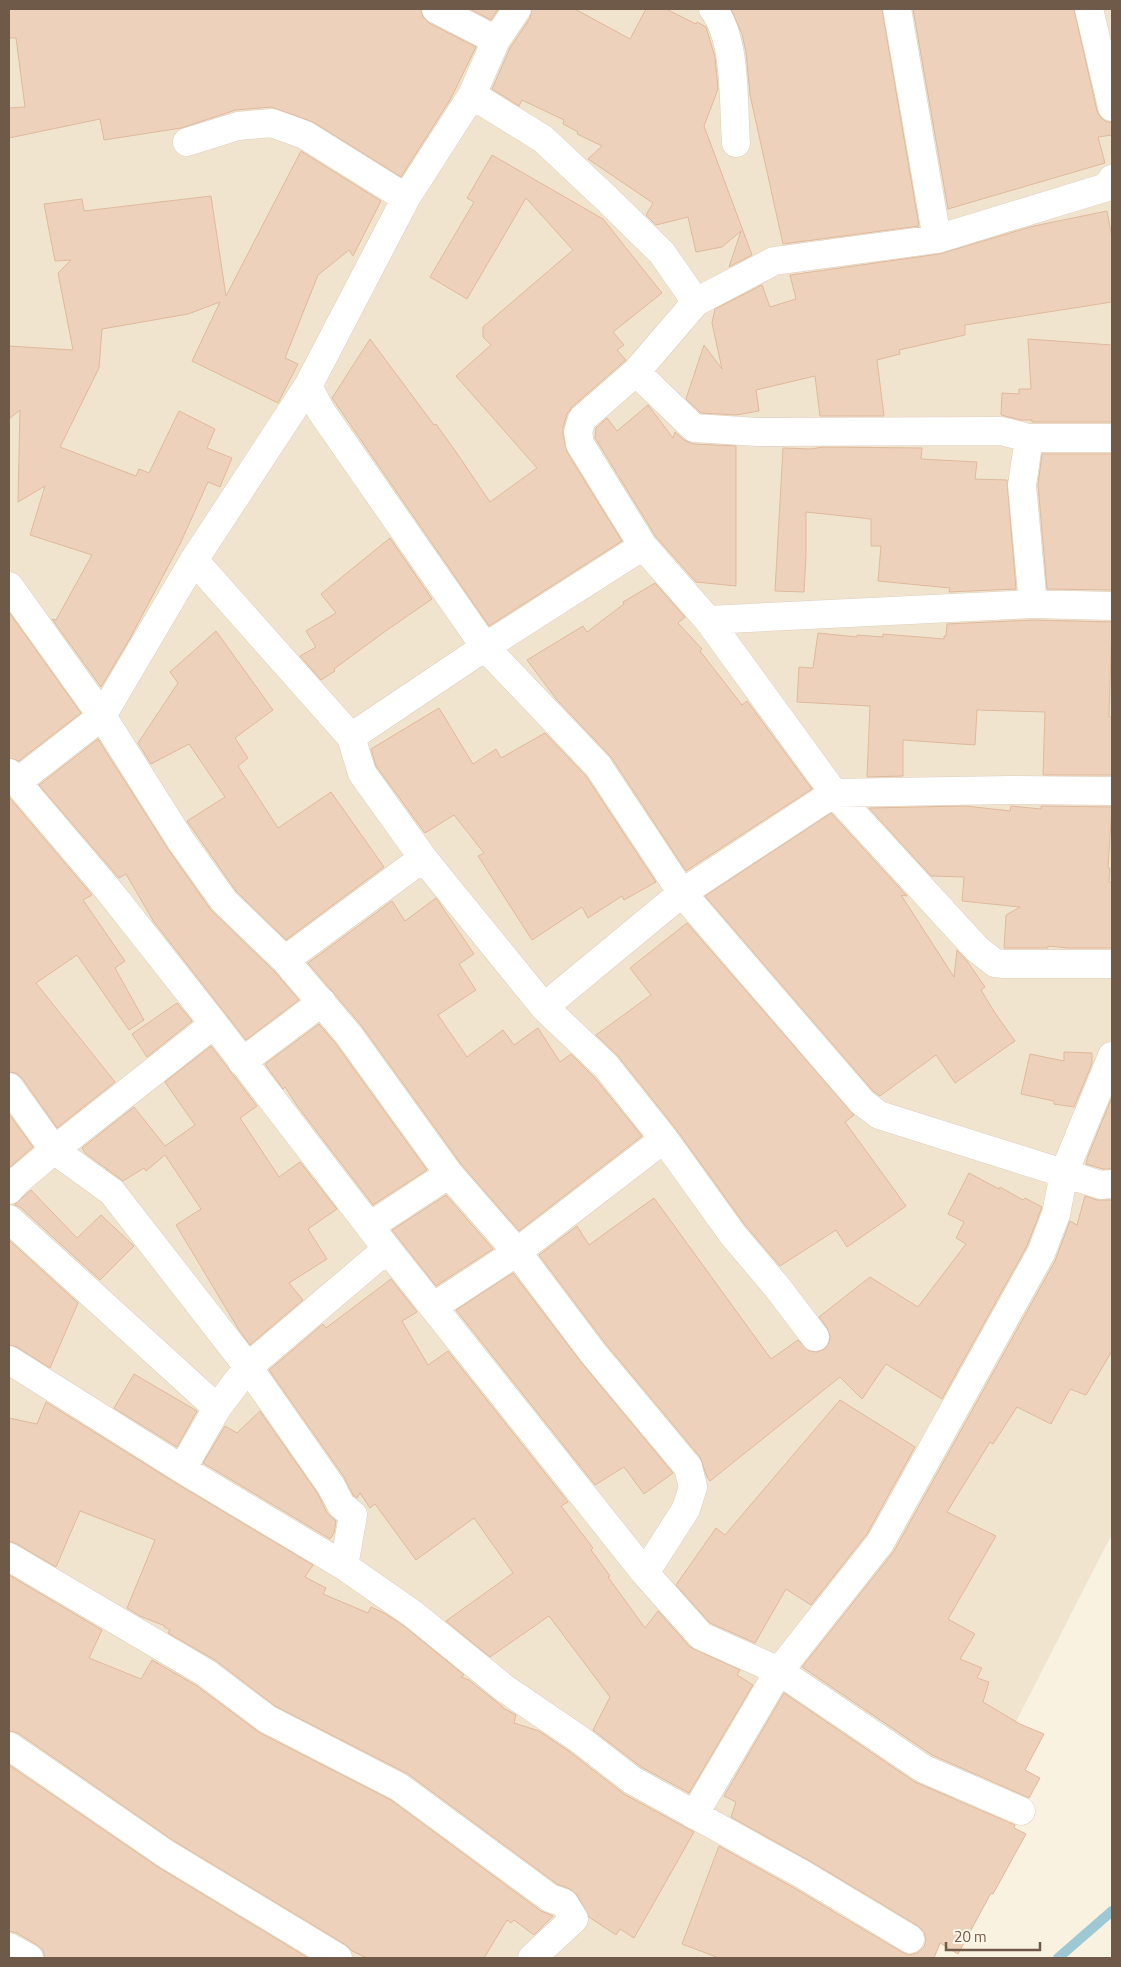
<svg xmlns="http://www.w3.org/2000/svg" width="1121" height="1967" viewBox="0 0 1121 1967" font-family="'Titillium Web',sans-serif">
  <style>
    .residential { fill: #f1e4cf }
    .lines { fill: none; stroke-linecap: round; stroke-linejoin: round }
    .stream { stroke: #9ec8d3; stroke-width: 10 }
    .building { fill: #eed1ba; stroke: #dfb99b }
    .minor-casing { stroke: #ddcebd; stroke-width: 29 }
    .minor { stroke: #fff; stroke-width: 28 }
  </style>
  <rect width="100%" height="100%" fill="#faf2e0"/>
  <path class="residential" d="M9,9H1112V1534L999,1755L781,1958H9Z"/>
  <g class="lines">
    <path class="stream" d="M1058,1958L1112,1911"/>
  </g>
  <path class="building" d="M9,9H421L423,17L429,23L476,47L450,100L401,177L313,122L271,107L236,110L181,128L104,140L100,119L9,138V108L25,107L16,38H9Z
    M470,9H498L491,20Z
    M532,9H575L630,39L646,9H666L696,24L697,22L706,27L715,57L718,89L704,126L752,255L729,267L741,231L722,247L696,252L688,217L656,225L646,215L653,203L588,159L602,146L577,134L578,132L563,124L564,120L522,100L519,106L492,89L510,48L530,18Z
    M731,9H882L919,226L783,244L750,95L746,52L742,34Z
    M913,9H1074L1097,111L1101,118L1107,122H1112V135L1098,137L1105,163L948,209Z
    M301,151L381,201L353,256L349,250L318,275L285,358L298,364L278,403L192,361L220,302L188,314L102,329L99,368L60,447L136,476L139,469L149,473L179,411L215,429L207,448L232,458L220,487L208,482L180,544L128,642L101,687L52,619L56,620L92,555L30,535L45,486L18,502L20,410L9,419V346L73,350L58,273L71,260L55,261L44,204L82,199L84,211L211,196L226,296Z
    M492,155L603,219L662,293L613,332L624,345L617,350L626,360L572,407L567,414L563,428V435L567,452L622,541L489,626L332,398L370,339L434,425L436,424L456,452L490,502L537,468L456,376L491,345L483,337V327L573,250L526,198L467,299L430,277L474,202L467,198Z
    M1107,211L1112,237V302L965,325V335L899,350L900,354L877,360L884,416H820L815,376L756,390L759,411L736,415L701,413L686,399L704,345L722,369L712,323L715,309L762,285L770,307L796,299L790,275L939,254L1034,226Z
    M1028,339L1112,345V422H1032V420H1021L1001,415L1002,393L1019,394V389H1031Z
    M648,405L673,438L675,432L684,440L693,444L736,446V586L696,582L656,537L595,438L596,428L607,418L617,431Z
    M823,447L922,448L921,459L977,462L975,479L1007,480L1016,589L949,592L950,588L878,581L881,546H871V519L806,512V555L804,592L775,591L783,448L811,449Z
    M1042,454H1112V590L1047,589L1038,485Z
    M390,538L432,599L387,630L334,669L335,671L321,680L300,656L316,647L306,631L336,613L321,594Z
    M655,583L685,617L678,623L702,649L700,651L742,705L747,701L812,789L686,871L611,757L557,700L527,660L583,626L587,632L624,604L623,602Z
    M9,612L81,713L19,761L9,758Z
    M1033,620L1112,622L1109,717H1112V775H1043L1045,712L977,710L975,745L903,740V776L867,777L870,706L797,702L799,667L813,668L818,633L857,637V635L883,637V634L944,639V636H946L947,624Z
    M216,631L273,710L235,738L248,758L238,766L278,828L331,792L384,867L286,940L236,891L187,821L225,797L189,744L151,764L138,743L178,683L170,672Z
    M439,708L473,764L496,749L501,758L545,733L586,776L656,882L624,900L622,896L588,918L582,907L532,940L478,856L484,853L454,815L425,833L376,766L371,749Z
    M98,739L168,849L211,910L274,971L299,1000L246,1040L154,922L126,874L119,878L39,785Z
    M9,797L92,895L83,900L125,961L115,968L144,1020L129,1030L77,955L36,983L115,1082L57,1128L22,1078L16,1073L9,1072Z
    M966,806L1010,811L1011,806L1041,809V806L1112,807L1108,868H1110L1109,882L1112,883V948H1068L1048,946V948H1004L1006,915L1020,907L962,901L964,877L931,876L869,808Z
    M831,813L907,896L901,895L954,977L957,950L967,961L985,987L981,990L995,1013L1015,1041L955,1083L936,1055L880,1096L873,1091L705,896Z
    M436,898L474,954L459,964L476,990L438,1015L467,1057L503,1030L514,1045L538,1028L560,1062L571,1054L594,1077L642,1136L519,1231L461,1164L361,1025L308,963L392,901L405,921Z
    M687,923L854,1115L845,1122L906,1206L847,1247L836,1230L780,1266L745,1225L676,1129L618,1056L596,1035L651,995L630,968Z
    M177,1003L192,1021L147,1057L132,1034Z
    M319,1024L336,1044L427,1170L373,1205L298,1107L285,1087L283,1089L265,1064Z
    M211,1046L257,1106L240,1118L279,1177L300,1162L337,1209L308,1229L327,1259L289,1283L303,1300L250,1345L239,1330L176,1225L201,1209L165,1155L146,1171L144,1168L123,1181L85,1153L82,1148L134,1107L165,1146L195,1125L165,1082Z
    M1064,1052L1092,1053V1064L1074,1107L1054,1104V1101L1021,1094L1030,1054L1064,1061Z
    M1112,1097V1169H1103L1086,1164L1088,1156Z
    M9,1114L33,1147L9,1168Z
    M969,1173L999,1189L1000,1187L1023,1200L1025,1198L1042,1207L1027,1246L942,1399L886,1364L862,1399L840,1377L710,1481L707,1477L700,1457L605,1343L539,1255L577,1226L589,1245L654,1198L771,1359L798,1340L809,1351L817,1352L825,1349L829,1343L830,1336L827,1328L819,1317L870,1277L918,1307L966,1244L956,1238L964,1222L948,1214Z
    M31,1190L77,1238L101,1215L134,1246L100,1280L20,1207L14,1205Z
    M446,1195L493,1249L436,1286L392,1230Z
    M1085,1196L1097,1200H1112V1351L1086,1395L1070,1389L1051,1424L1017,1407L993,1444L990,1442L947,1512L996,1536L948,1619L975,1634L960,1659L982,1668L977,1678L989,1682L983,1702L1020,1724L1044,1734L1025,1770L1040,1778L1029,1798L932,1755L802,1667L894,1551L1055,1261L1070,1221L1077,1225Z
    M9,1240L78,1303L50,1368L17,1347L9,1345Z
    M513,1273L581,1362L673,1473L644,1494L624,1467L595,1485L456,1310Z
    M391,1279L417,1312L402,1321L428,1365L448,1351L568,1502L561,1506L593,1548L591,1550L610,1576L608,1577L645,1628L658,1611L690,1647L740,1670L737,1675L753,1685L689,1793L641,1767L593,1730L610,1697L549,1616L490,1657L446,1621L513,1573L474,1518L416,1560L375,1504L370,1508L360,1493L357,1498L353,1495L344,1477L269,1370L323,1324L326,1328Z
    M134,1374L197,1411L177,1447L114,1408Z
    M840,1400L915,1447L867,1534L811,1605L786,1589L755,1643L710,1623L676,1585L716,1528L725,1535Z
    M46,1402L174,1482L313,1565L305,1577L326,1588L323,1594L368,1613L371,1607L384,1613L404,1626L464,1675L461,1677L469,1680L503,1707V1708L516,1715L514,1723L539,1731L570,1752L624,1794L694,1832L634,1938L620,1929L616,1935L589,1917L577,1895L570,1889L557,1884L408,1774L275,1706L215,1660L168,1633L170,1630L164,1627L165,1626L140,1616L127,1608L155,1540L80,1511L56,1567L17,1544L9,1541V1418L37,1424Z
    M260,1411L318,1494L327,1513L336,1521L334,1533L330,1539L203,1463L225,1426L237,1433Z
    M9,1575L102,1630L89,1658L141,1679L152,1660L197,1686L260,1733L391,1800L541,1911L553,1916L534,1935L514,1920L511,1923L507,1920L484,1958H367L352,1951L346,1945L174,1841L18,1733L9,1731Z
    M784,1693L915,1782L1015,1825L1014,1828L1026,1834L993,1894L991,1893L958,1954L940,1943L934,1958H719L682,1944L719,1846L794,1888L902,1952L909,1955L917,1953L924,1947L926,1940L924,1932L918,1926L810,1861L731,1817L736,1802L724,1796Z
    M9,1765L158,1867L308,1958H45L43,1950L37,1945L17,1933L9,1931Z"/>
  <g class="lines">
    <g class="minor-casing">
      <path id="minor" d="M436,9L496,40
        M713,9C737,40 733,103 736,143
        M897,9L937,239
        M1089,9L1112,107
        M472,95L543,139L606,198L662,253L696,302
        M187,142L238,126L272,123L305,135L406,198
        M1112,179L1107,187L937,239L774,261L696,302L636,372L582,419L578,432L580,444L643,546L708,620L834,793L977,949L995,963L1004,964H1112
        M636,372L694,428L758,432L1001,431L1029,438H1112
        M308,386L321,411L485,647L598,766L682,893L862,1102L879,1115L1101,1185L1112,1184
        M1029,438L1022,485L1033,604
        M194,560L351,737L362,773L423,858L544,1007L606,1066L664,1139L733,1235L777,1287L815,1337
        M9,586L102,716L181,841L224,901L285,960L348,1034L449,1174L517,1252L593,1353L688,1467L693,1487L686,1509L645,1573
        M708,620L1033,604L1112,606
        M351,737L485,647L643,546
        M9,773L110,892L214,1024L387,1249L645,1573L701,1636L779,1671L924,1769L1021,1811
        M16,783L102,716L194,560L308,386L406,198L472,95L496,40L517,9
        M285,960L423,858
        M544,1007L682,893L834,793L1010,790L1112,791
        M242,1062L322,1002
        M9,1087L54,1150L112,1192L248,1367L331,1486L341,1505L353,1515L344,1566
        M9,1190L16,1182L54,1150L214,1024
        M9,1219L217,1408
        M370,1226L449,1174
        M433,1307L517,1252L664,1139
        M9,1360L182,1469L344,1566L413,1614L504,1688L579,1739L632,1780L802,1874L910,1939
        M182,1469L217,1408L248,1367L387,1249
        M9,1557L206,1673L267,1719L399,1787L550,1898L564,1903L574,1919L532,1958
        M9,1746L166,1854L338,1958
        M694,1815L779,1671L880,1543L1041,1253L1056,1214L1064,1173L1112,1056
        M9,1947L29,1958"/>
    </g>
    <use href="#minor" class="minor"/>
  </g>
  <rect width="1121" height="1967" fill="none" stroke="#6f5949" stroke-width="20"/>
  <path d="M946 1942v8h94v-8" fill="none" stroke="#6f5949" stroke-width="2.5"/>
  <text x="954" y="1942" font-size="15" fill="#6f5949" stroke="#fef6e6" stroke-width="4" paint-order="stroke">20 m</text>
</svg>
